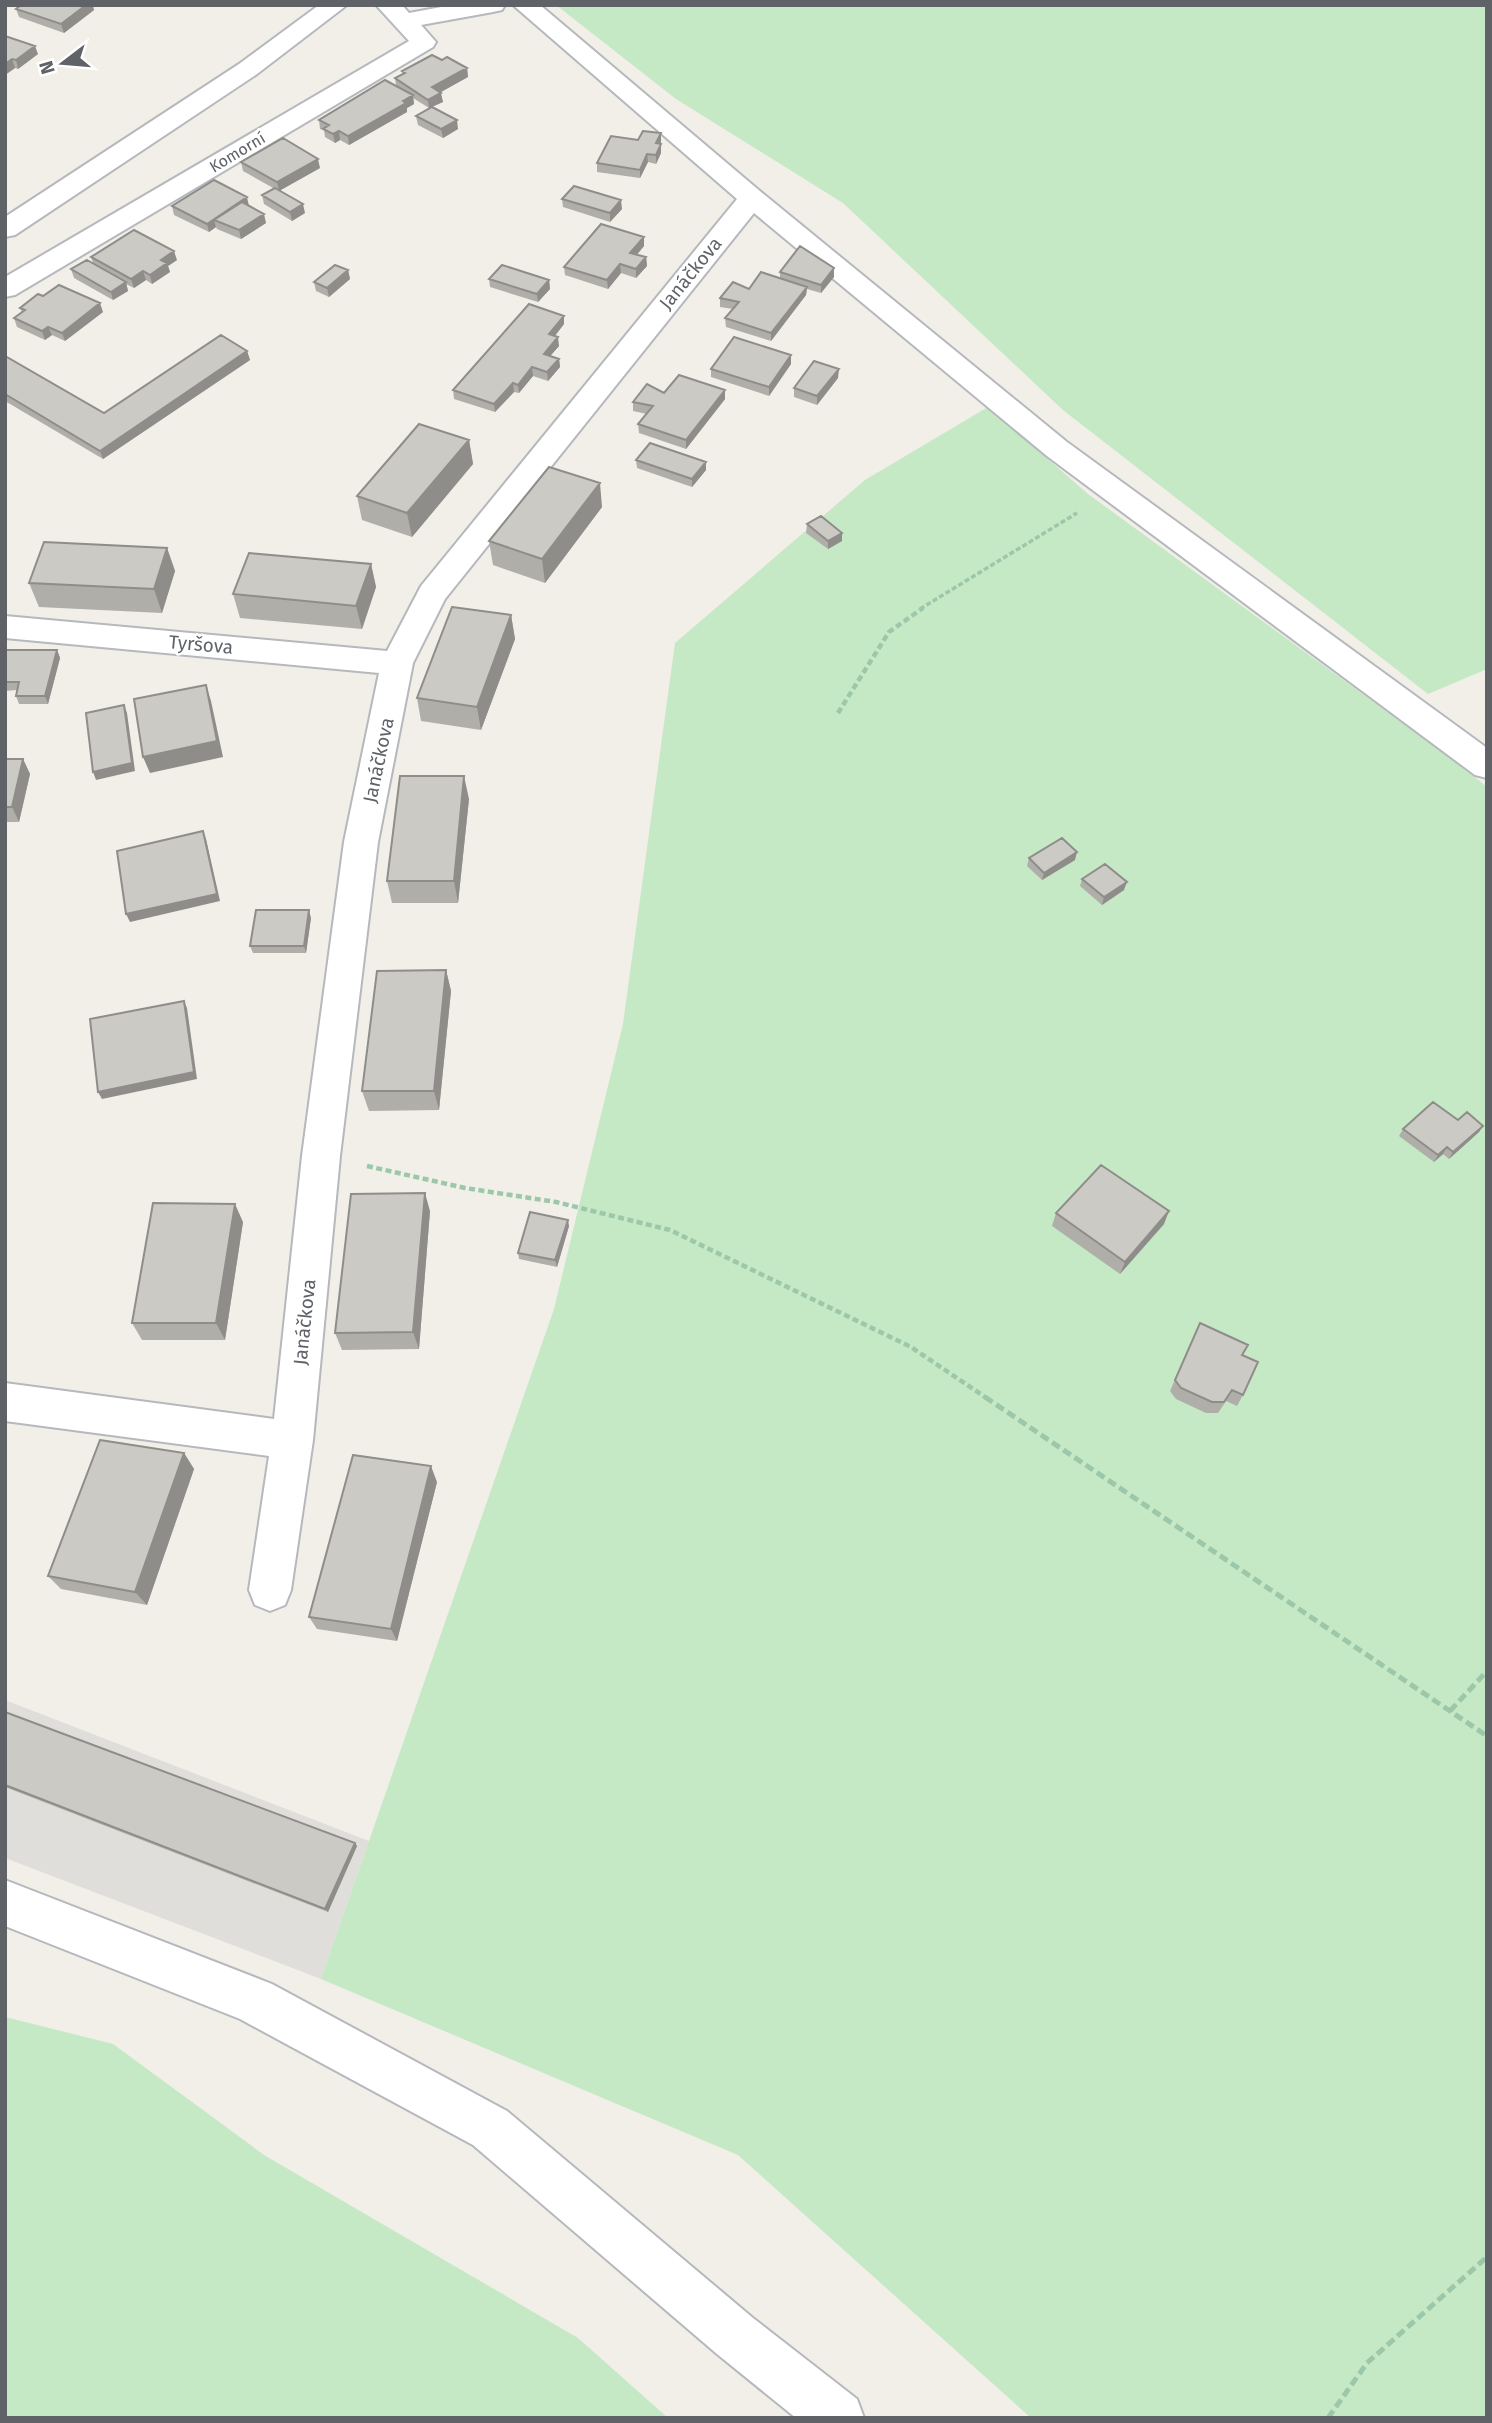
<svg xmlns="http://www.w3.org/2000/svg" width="1492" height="2423" viewBox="0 0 1492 2423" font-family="'Fira Sans',sans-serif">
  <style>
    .industrial { fill: #e0deda }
    .green { fill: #c5e8c5 }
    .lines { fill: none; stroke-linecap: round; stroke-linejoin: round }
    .minor-casing { stroke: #b5b8bc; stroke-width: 4 }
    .path-far2 { stroke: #9cc7a9; stroke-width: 3.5; stroke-dasharray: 5 2.5; stroke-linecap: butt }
    .path-far1 { stroke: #9cc7a9; stroke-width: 4.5; stroke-dasharray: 6 3.5; stroke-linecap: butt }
    .path { stroke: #9cc7a9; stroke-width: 5; stroke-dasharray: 9 4.5; stroke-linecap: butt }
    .minor { fill: #fff; fill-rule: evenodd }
    .wall { fill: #afaea9 }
    .shaded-wall { fill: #8f8d8a }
    .building { fill: #cccac5; stroke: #8f8d8a; stroke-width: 2 }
    .labels { text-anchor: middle; stroke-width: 5; stroke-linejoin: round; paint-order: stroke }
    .far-street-label { font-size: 16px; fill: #5f6368; stroke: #fff }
    .street-label { font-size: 19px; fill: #5f6368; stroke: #fff }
  </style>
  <rect width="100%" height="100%" fill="#f1efe8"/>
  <path class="industrial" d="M5,1700L369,1841L321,1979L5,1858Z"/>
  <path class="green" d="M556,5H1487V669L1428,694L1063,410L843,203L676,99Z
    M988,407L1088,494L1449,757L1487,787V2418H1031L738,2155L321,1979L554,1309L623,1024L675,643L865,480Z
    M5,2017L113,2044L264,2155L578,2338L668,2418H5Z"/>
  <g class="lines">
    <g class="minor-casing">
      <path id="minor" d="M319,5H347L257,74L15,235L5,237V217L239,64Z
        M376,5H402L409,13L452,5H505L502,10L493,12L421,25L436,42L433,47L15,295L5,297V277L409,41Z
        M513,5H540L761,192L1067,442L1487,748V778L1475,775L1047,456L754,213L445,599L413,663L378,842L340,1156L313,1440L291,1590L285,1605L270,1611L255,1605L249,1590L269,1456L5,1421V1383L274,1419L302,1156L344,842L379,673L5,638V616L387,651L421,586L737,199Z
        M5,1880L272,1984L507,2111L753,2318L857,2399L864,2418H796L717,2354L473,2145L240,2019L5,1926Z"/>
    </g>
    <path class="path-far2" d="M920,609L1077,513"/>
    <path class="path-far1" d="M838,713L889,632L923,608
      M367,1166L465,1188L556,1202L670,1230L911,1347L988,1399"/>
    <path class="path" d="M985,1397L1487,1736
      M1450,1711L1487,1671
      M1328,2418L1367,2363L1487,2257"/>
    <use href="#minor" class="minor"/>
  </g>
  <path class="wall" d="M16,9L94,10L64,33L19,17Z
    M5,36L38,54L18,69L15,68L5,75Z
    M442,60L467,68L468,77L440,92L443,102L432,107L458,129L443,138L418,125L416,116L429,108L413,98L414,104L407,108V112L349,145L340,140L335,143L325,137L324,130L320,129L319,120L396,85L395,78L403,74L402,71Z
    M638,140L661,142L660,144L661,153L656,164L648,162L640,178L597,172V163Z
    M241,162L320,168L279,191L305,213L292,221L264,204L262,195L275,189L243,171Z
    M562,199L622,209L610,222L563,207Z
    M172,206H248L266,223L241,239L217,229L216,227L209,232L174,215Z
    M644,237V246L637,255L646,257L647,266L636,278L621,273L608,289L565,275L564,267Z
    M91,257L177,260L168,266L170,272L152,284L146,280L134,288L126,284L128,291L113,300L74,278L71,269L93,263Z
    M834,268V277L821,293L807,289L806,295L771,341L726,327L725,318L733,309L720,307V298L780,278V272Z
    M348,270L350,279L329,297L316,291L314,282Z
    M489,279L549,280L550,289L538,302L490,287Z
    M43,296L103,312L65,341L52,335L45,340L17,327L14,318L22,312L20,308Z
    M564,324L555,336L559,346L550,356L559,359L560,367L548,381L533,376L519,393L514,392L495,412L454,399L453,390Z
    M247,351L250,360L103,459L5,401V356L104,413Z
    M791,364L769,396L711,377V369Z
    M838,378L817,405L794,397V388Z
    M725,390V399L686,449L639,433L638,424L647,414L633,411V402L664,393Z
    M469,440L473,464L412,537L362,520L357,496Z
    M636,460L706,470L692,487L637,468Z
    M602,507L545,583L493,565L489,541Z
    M807,524L842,533V541L828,549L806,533Z
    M167,548L175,571L162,613L39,607L29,583Z
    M371,564L376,587L362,629L240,618L233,594Z
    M511,615L515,639L481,730L421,721L417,698Z
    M5,650H57L60,658L48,704H19L16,696L17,690L5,691Z
    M5,759H23L30,774L19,822H5Z
    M469,799L458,903H392L387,881Z
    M1029,858L1075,860L1042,880L1027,866Z
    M1082,879L1124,890L1102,905L1080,886Z
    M311,918L306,953H253L250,946Z
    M446,970L451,991L439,1110L369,1111L362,1091Z
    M1458,1120L1483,1126L1479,1132L1449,1159L1443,1154L1434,1162L1399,1136L1403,1129Z
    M430,1211L419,1349L342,1350L335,1333Z
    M1056,1213L1164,1224L1120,1274L1052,1226Z
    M243,1222L225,1340H142L132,1323Z
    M569,1226L557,1267L519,1259L518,1253Z
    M1200,1323L1242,1355L1243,1395L1237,1406L1226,1401L1218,1413H1206L1176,1399L1170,1391Z
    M184,1453L194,1469L147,1605L61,1589L48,1576Z
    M437,1482L397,1641L317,1629L309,1617Z
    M5,1712L355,1843L357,1846L328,1912L5,1787Z"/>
  <path class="shaded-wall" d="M86,5H93L94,10L64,33L61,24Z
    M35,46L38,54L18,69L16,60Z
    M12,59L15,68L5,75V64Z
    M467,68L468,77L434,96L432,87Z
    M441,93L443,102L429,108L428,100Z
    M413,95L414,104L407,108V112L349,145L348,136Z
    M457,120L458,129L443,138L441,129Z
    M339,131L340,140L335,143L333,134Z
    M661,133V142L656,152V143Z
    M661,144V153L656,164V155Z
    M647,154L648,162L640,178V170Z
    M318,159L320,168L279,191L277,182Z
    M247,197L249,206L214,220L216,227L209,232L207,224Z
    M621,200L622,209L610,222V213Z
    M303,204L305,213L292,221L290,212Z
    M264,214L266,223L241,239L239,230Z
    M644,237V246L631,261L630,253Z
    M174,251L177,260L168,266L170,272L152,284L150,275L161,260Z
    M646,257L647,266L636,278V269Z
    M620,264L621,273L608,289L607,280Z
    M834,268V277L821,293V285Z
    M348,270L350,279L329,297L327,288Z
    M143,271L146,280L134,288L131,279Z
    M549,280L550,289L538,302L537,294Z
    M126,282L128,291L113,300L111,292Z
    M807,287L806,295L771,341V333Z
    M100,303L103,312L65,341L62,333Z
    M564,316V324L549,343V334Z
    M48,327L52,335L45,340L42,331Z
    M558,337L559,346L545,362L544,354Z
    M247,351L250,360L103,459L100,451Z
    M791,355V364L769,396V387Z
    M559,359L560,367L548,381L547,372Z
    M532,367L533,376L519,393L518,385Z
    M839,369L838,378L817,405V396Z
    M513,383L514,392L495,412L494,404Z
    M725,390V399L686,449V440Z
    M469,440L473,464L412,537L407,513Z
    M706,462V470L692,487V479Z
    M600,483L602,507L545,583L542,559Z
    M842,533V541L828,549V541Z
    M167,548L175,571L162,613L154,589Z
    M371,564L376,587L362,629L356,606Z
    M511,615L515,639L481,730L477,707Z
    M57,650L60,658L48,704L45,696Z
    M206,685L211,701L223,757L150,773L143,757Z
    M124,705L127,713L135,771L96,780L93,772Z
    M23,759L30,774L19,822L12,807Z
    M464,776L469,799L458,903L454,881Z
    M203,831L206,839L220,901L130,922L126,914Z
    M1077,852L1075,860L1042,880L1044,873Z
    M1127,882L1124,890L1102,905L1104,897Z
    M309,910L311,918L306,953L304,946Z
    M446,970L451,991L439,1110L434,1091Z
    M184,1001L187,1008L197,1079L102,1099L98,1092Z
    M1483,1126L1479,1132L1449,1159L1453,1152Z
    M1447,1147L1443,1154L1434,1162L1438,1155Z
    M425,1193L430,1211L419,1349L413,1332Z
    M235,1204L243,1222L225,1340L216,1323Z
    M1169,1211L1164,1224L1120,1274L1125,1262Z
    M568,1220L569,1226L557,1267L555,1260Z
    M184,1453L194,1469L147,1605L135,1592Z
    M431,1466L437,1482L397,1641L391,1629Z
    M355,1843L357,1846L328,1912L325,1909Z"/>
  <path class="building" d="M21,5H86L61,24L16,9Z
    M5,36L35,46L16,60L12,59L5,64Z
    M432,55L442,60L447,57L467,68L432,87L441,93L428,100L395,78L405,73L402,71Z
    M385,80L413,95L403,101L406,103L348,136L339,131L333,134L323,129L329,125L319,120Z
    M432,107L457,120L441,129L416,116Z
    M643,131L661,133L656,143L661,144L656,155L647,154L640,170L597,163L611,136L638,140Z
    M283,138L318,159L277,182L241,162Z
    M214,180L247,197L207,224L172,206Z
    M574,186L621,200L610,213L562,199Z
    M275,188L303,204L290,212L262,195Z
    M242,202L264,214L239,230L214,220Z
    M601,224L644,237L630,253L646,257L636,269L620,264L607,280L564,267Z
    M134,230L174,251L161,260L167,263L150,275L143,271L131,279L91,257Z
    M800,246L834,268L821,285L780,272Z
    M87,260L126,282L111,292L71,269Z
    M335,265L348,270L327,288L314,282Z
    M502,265L549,280L537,294L489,279Z
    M761,272L807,287L771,333L725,318L739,302L720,298L733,282L749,289Z
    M59,285L100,303L62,333L48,327L42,331L14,318L25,310L20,308L38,294L43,296Z
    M529,304L564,316L549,334L558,337L544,354L559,359L547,372L532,367L518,385L513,383L494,404L453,390Z
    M221,335L247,351L100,451L5,394V356L104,413Z
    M734,337L791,355L769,387L711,369Z
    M814,361L839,369L817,396L794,388Z
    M679,375L725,390L686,440L638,424L653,406L633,402L647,384L664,393Z
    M419,424L469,440L407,513L357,496Z
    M650,443L706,462L692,479L636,460Z
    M549,467L600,483L542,559L489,541Z
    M821,516L842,533L828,541L807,524Z
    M44,542L167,548L154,589L29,583Z
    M249,553L371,564L356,606L233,594Z
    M452,607L511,615L477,707L417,698Z
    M5,650H57L45,696H16L19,682H5Z
    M206,685L217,741L143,757L134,699Z
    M124,705L132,763L93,772L86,713Z
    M5,759H23L12,807H5Z
    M400,776H464L454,881H387Z
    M203,831L217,894L126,914L117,851Z
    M1062,838L1077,852L1044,873L1029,858Z
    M1105,864L1127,882L1104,897L1082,879Z
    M256,910H309L304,946H250Z
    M446,970L434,1091H362L377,971Z
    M184,1001L194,1072L98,1092L90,1019Z
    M1433,1102L1458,1120L1467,1112L1483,1126L1453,1152L1447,1147L1438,1155L1403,1129Z
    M1101,1165L1169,1211L1125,1262L1056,1213Z
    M425,1193L413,1332L335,1333L351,1194Z
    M153,1203L235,1204L216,1323H132Z
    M530,1212L568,1220L555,1260L518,1253Z
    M1200,1323L1248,1345L1242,1355L1258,1362L1243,1395L1232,1390L1224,1402H1212L1181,1388L1175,1380Z
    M100,1440L184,1453L135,1592L48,1576Z
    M353,1455L431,1466L391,1629L309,1617Z
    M5,1712L355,1843L325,1909L5,1785Z"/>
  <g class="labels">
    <g class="far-street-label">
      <text transform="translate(237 152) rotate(-31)" y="6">Komorní</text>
    </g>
    <g class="street-label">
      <text transform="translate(690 273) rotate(-51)" y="7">Janáčkova</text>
      <text transform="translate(201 644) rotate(5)" y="7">Tyršova</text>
      <text transform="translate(378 760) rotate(-78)" y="7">Janáčkova</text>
      <text transform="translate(304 1322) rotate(-84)" y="7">Janáčkova</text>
    </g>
  </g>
  <rect width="1492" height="2423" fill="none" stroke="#5f6368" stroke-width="14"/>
  <g transform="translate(63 63) rotate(254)" stroke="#ffffff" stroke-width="5" paint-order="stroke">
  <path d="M0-5L12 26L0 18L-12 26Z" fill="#5f6368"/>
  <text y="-10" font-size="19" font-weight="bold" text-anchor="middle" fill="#5f6368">N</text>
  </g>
</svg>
